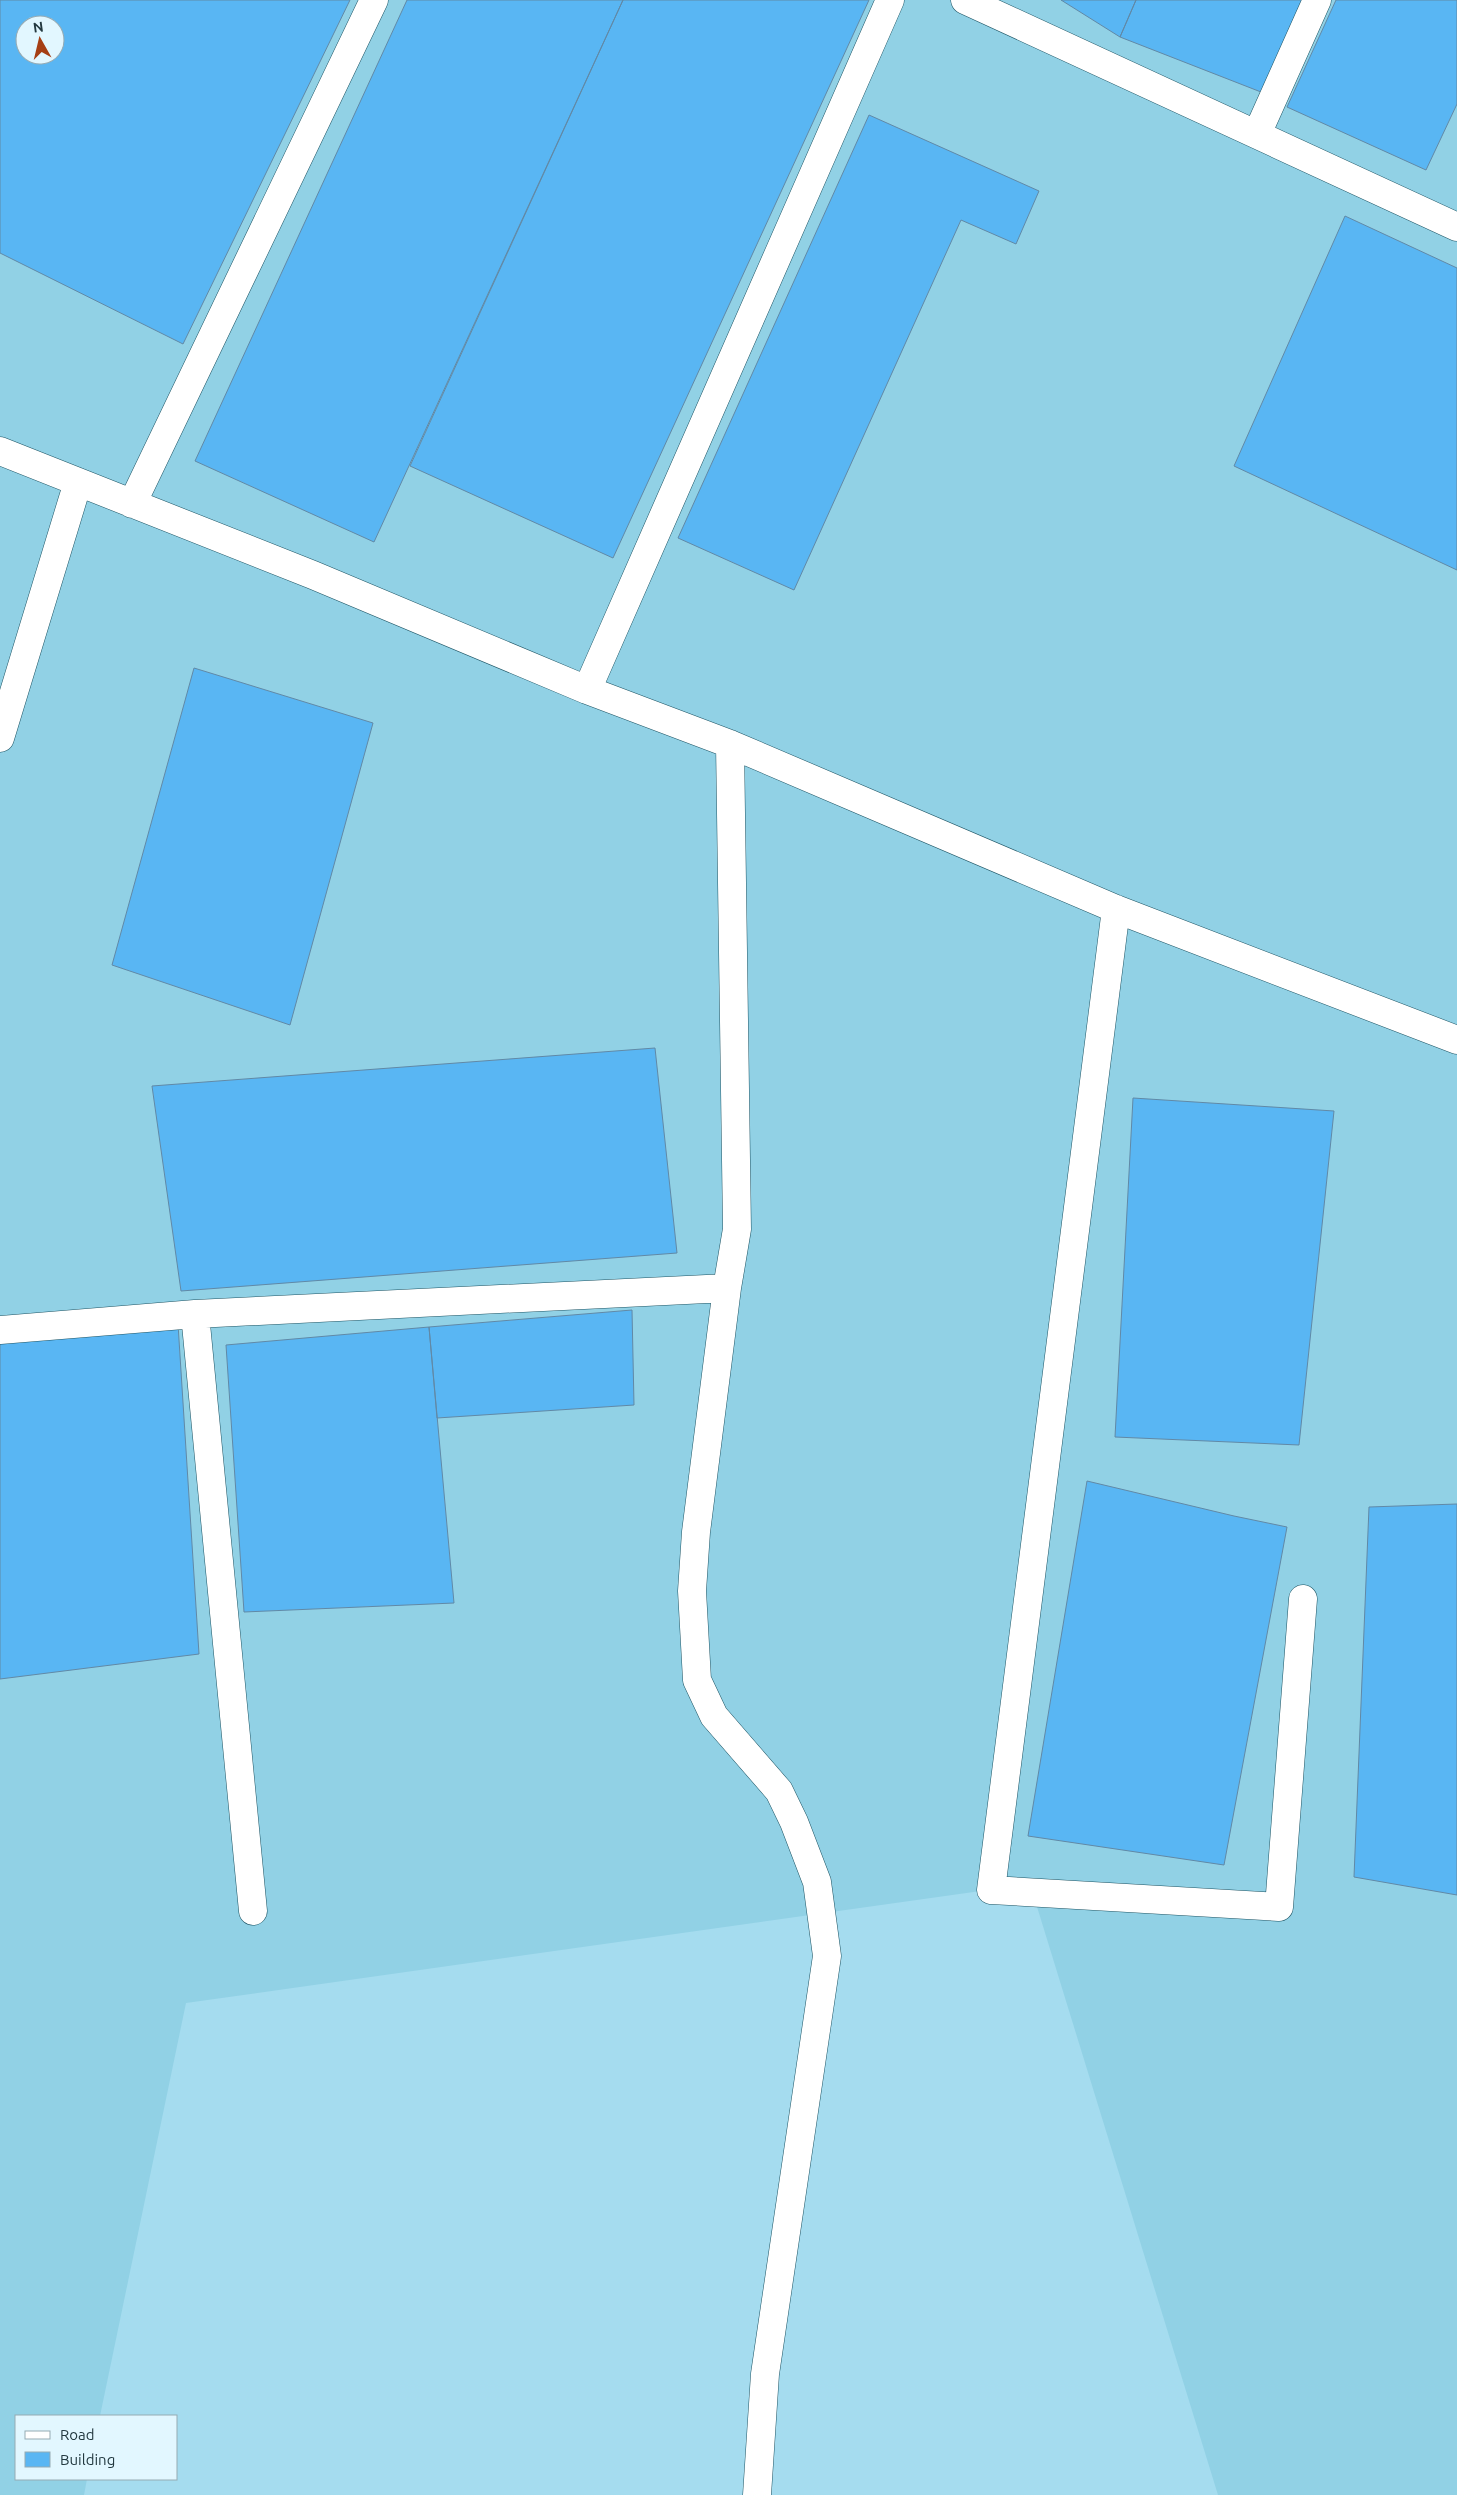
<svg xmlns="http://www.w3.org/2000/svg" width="1457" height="2495" viewBox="0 0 1457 2495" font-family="Ubuntu,sans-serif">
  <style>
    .built { fill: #91d1e5; fill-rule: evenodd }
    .building { fill: #59b6f3; stroke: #6189a6; fill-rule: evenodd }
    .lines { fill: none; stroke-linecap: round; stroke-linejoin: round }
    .minor-casing { stroke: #1e5565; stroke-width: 29 }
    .minor { stroke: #fff; stroke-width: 28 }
  </style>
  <rect width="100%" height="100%" fill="#a5dcef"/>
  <path class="built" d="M0,0H1457V2495H1218L1030,1884L186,2003L100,2416H16V2479H87L84,2495H0ZM25,25H55V55H25Z"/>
  <path class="building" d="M0,0H350L183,344L0,253ZM25,25H55V55H25Z
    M407,0H623L374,542L195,461Z
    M623,0H869L613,558L410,466Z
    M1061,0H1136L1120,37Z
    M1136,0H1302L1261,92L1120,37Z
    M1336,0H1457V104L1426,170L1287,107Z
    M869,115L1039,191L1016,244L961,220L794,590L678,538Z
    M1345,216L1457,268V570L1234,466Z
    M194,668L373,723L290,1025L112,965Z
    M655,1048L677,1253L181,1291L152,1086Z
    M1133,1098L1334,1111L1299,1445L1115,1437Z
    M632,1310L634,1405L437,1418L429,1327Z
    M178,1324L199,1654L0,1679V1340Z
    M429,1327L454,1603L244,1612L226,1345Z
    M1087,1481L1234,1516L1287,1527L1224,1865L1028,1836Z
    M1457,1504V1895L1354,1877L1369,1507Z"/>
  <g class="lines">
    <g class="minor-casing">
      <path id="minor" d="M965,0L1457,227
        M1257,134L1317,0
        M0,451L313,575L587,690L730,744L1116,909L1457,1040
        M132,504L374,0
        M587,690L890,0
        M0,738L78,482
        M730,744L737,1229L727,1288L696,1532L692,1591L697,1680L714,1716L779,1791L794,1822L817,1882L827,1956L765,2374L757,2495
        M1116,909L991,1890L1279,1907L1303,1599
        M195,1314L727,1288
        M0,1330L195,1314L253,1911"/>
    </g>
    <use href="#minor" class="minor"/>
  </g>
  <rect x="15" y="2415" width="162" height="65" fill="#e2f7ff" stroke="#96abb3"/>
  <rect x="25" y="2431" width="25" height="8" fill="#ffffff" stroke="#96abb3"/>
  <text x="60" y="2440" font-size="15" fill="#233940">Road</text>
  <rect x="25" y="2452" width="25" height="15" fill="#59b6f3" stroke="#96abb3"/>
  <text x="60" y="2465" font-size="15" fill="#233940">Building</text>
  <g transform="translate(40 40) rotate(352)"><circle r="24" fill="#e2f7ff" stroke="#96abb3"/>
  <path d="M0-4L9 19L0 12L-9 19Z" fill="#a53f15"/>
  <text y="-8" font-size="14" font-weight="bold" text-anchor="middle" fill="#233940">N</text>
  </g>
</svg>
